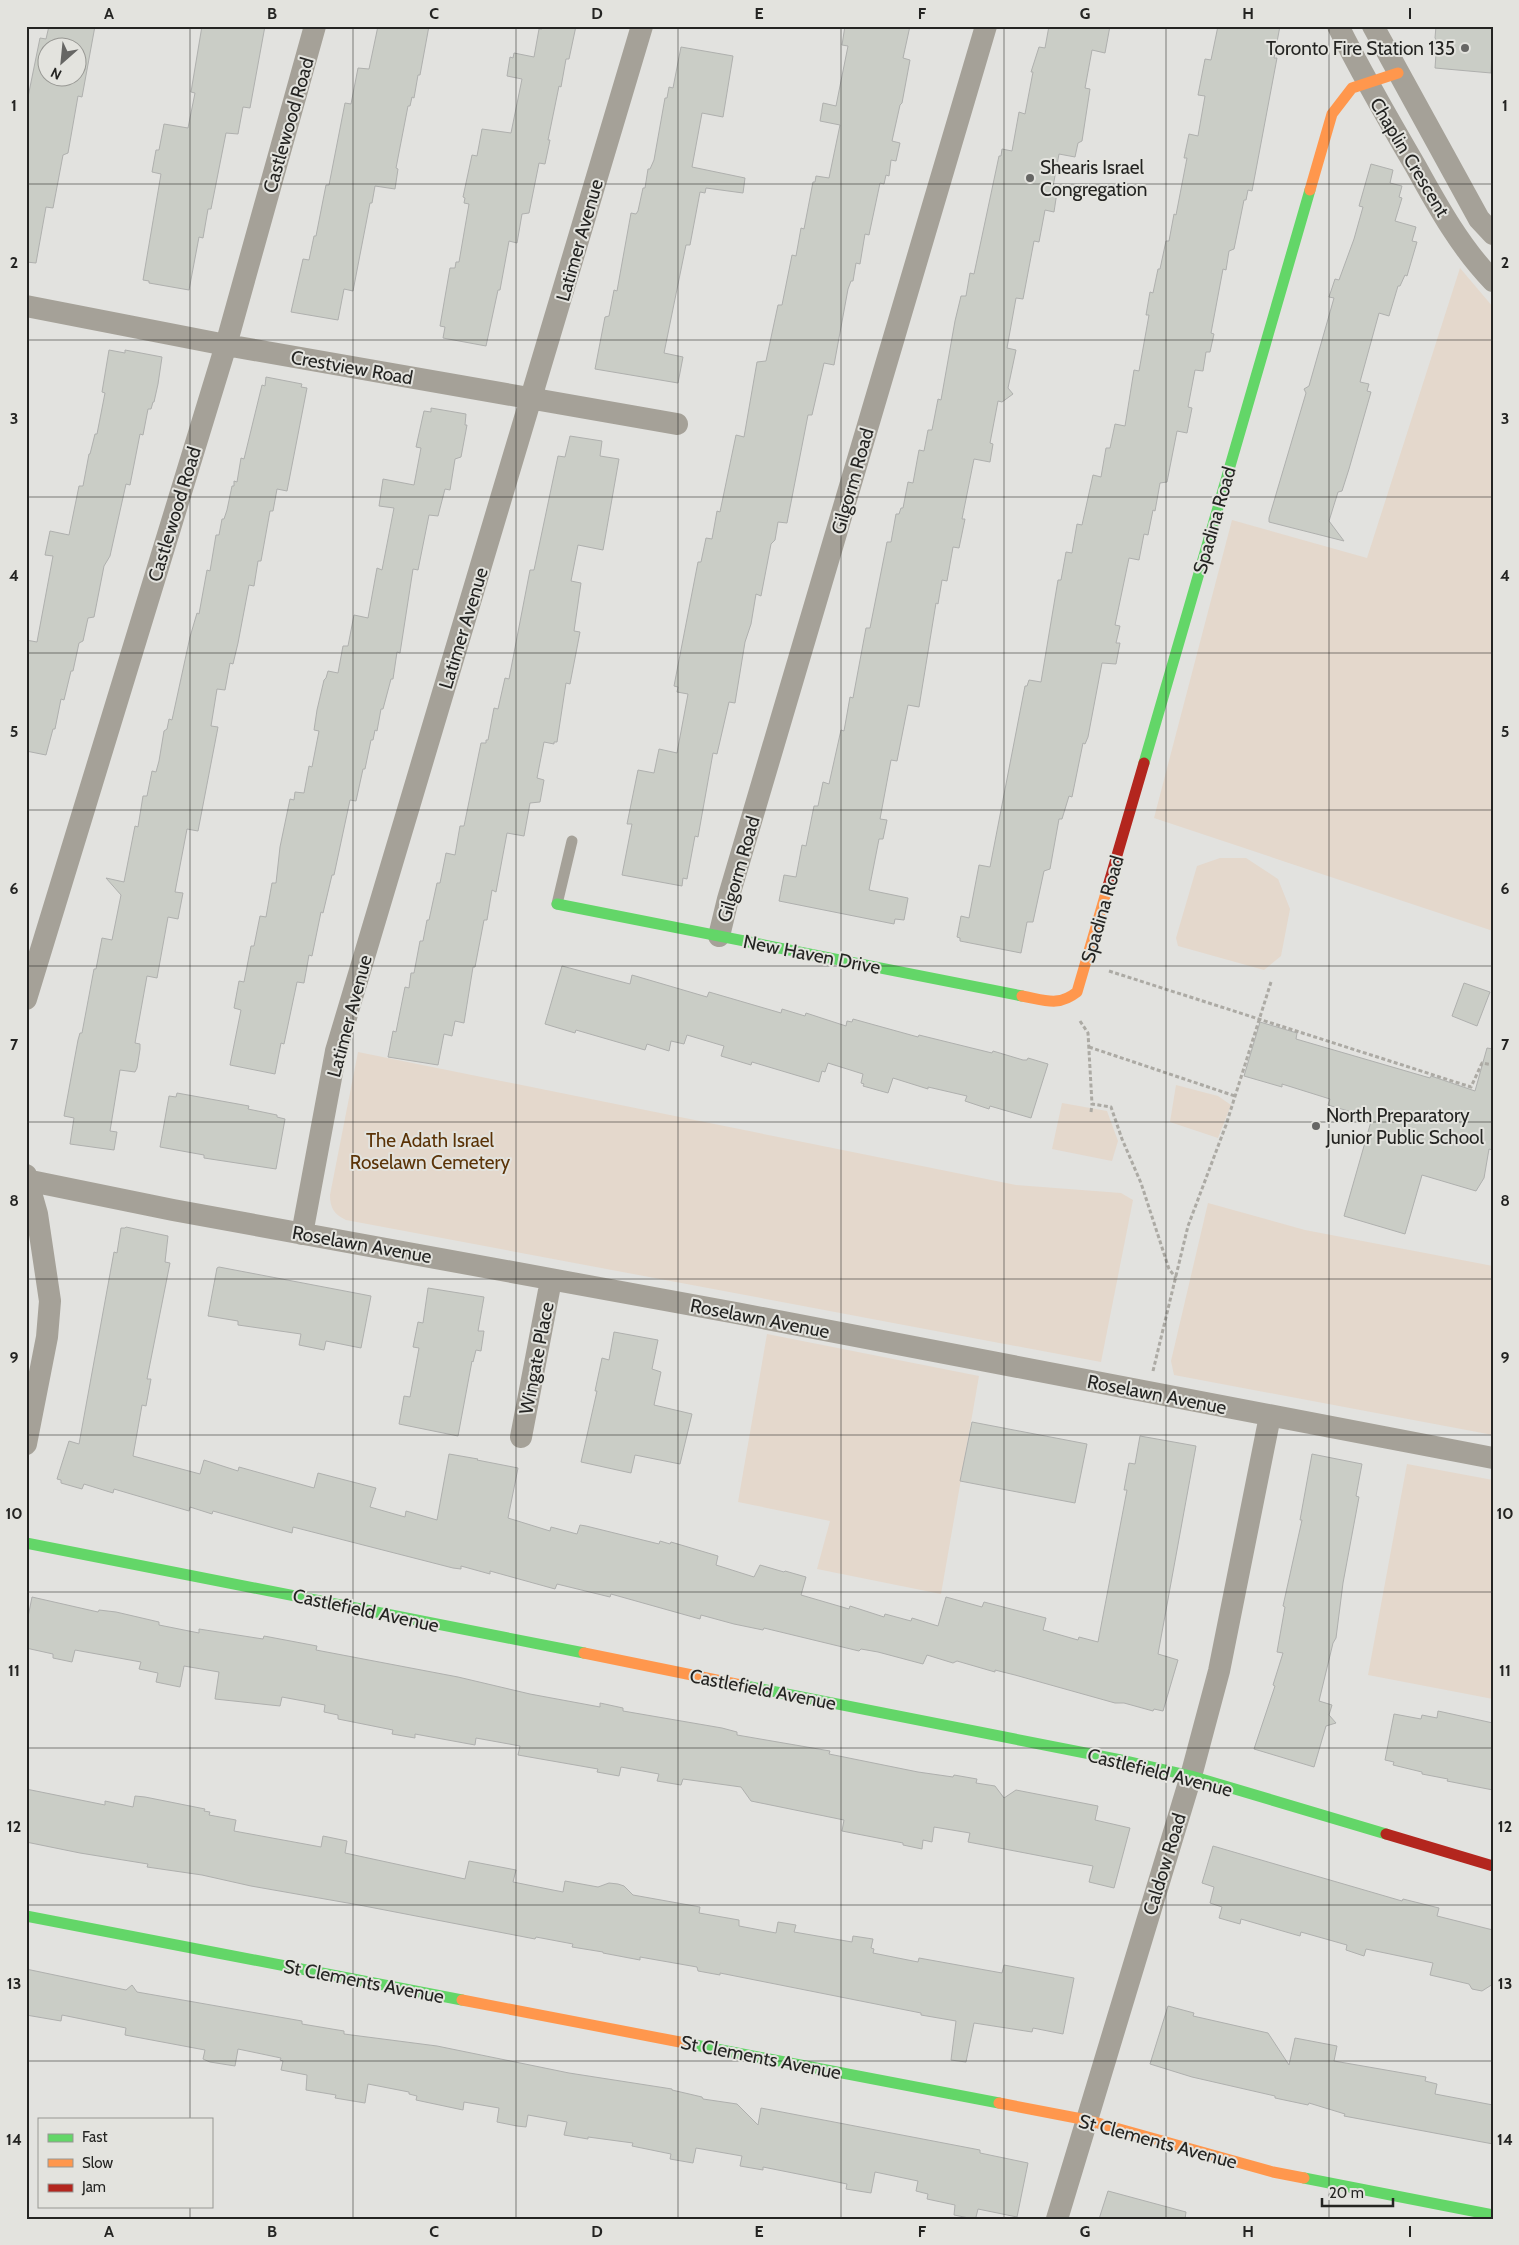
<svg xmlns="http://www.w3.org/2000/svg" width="1519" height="2245" viewBox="0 0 1519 2245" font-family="Cabin,sans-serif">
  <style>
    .green { fill: #e4d8cc }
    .building { fill: #cacdc6; stroke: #afb0ae; fill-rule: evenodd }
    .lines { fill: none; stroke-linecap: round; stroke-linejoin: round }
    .path { stroke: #acaaa4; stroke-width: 3; stroke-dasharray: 4 2.5; stroke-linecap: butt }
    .lane { stroke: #a5a198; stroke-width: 11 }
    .street { stroke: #a5a198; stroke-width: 22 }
    .fast { stroke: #63d668; stroke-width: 11 }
    .slow { stroke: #ff974d; stroke-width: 11 }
    .jam { stroke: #b3261e; stroke-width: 11 }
    .grid { fill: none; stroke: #242422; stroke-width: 1; stroke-opacity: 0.55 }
    .poi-dot { fill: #666664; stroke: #e3e3de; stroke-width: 2 }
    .labels { text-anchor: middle; stroke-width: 4; stroke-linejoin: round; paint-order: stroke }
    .poi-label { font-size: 19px; fill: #242422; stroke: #e3e3de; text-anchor: start }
    .street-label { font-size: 19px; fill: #242422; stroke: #e3e3de }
    .park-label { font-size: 19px; fill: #5b3307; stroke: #e3e3de }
    .neatline { fill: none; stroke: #242422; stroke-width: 2 }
    .grid-label { font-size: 16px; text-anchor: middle; font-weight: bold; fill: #242422 }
  </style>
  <rect width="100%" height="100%" fill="#e2e2df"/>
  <path class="green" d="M1460,268L1493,307V931L1154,818L1232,520L1367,558Z
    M1220,858H1246L1278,879L1290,909L1281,956L1264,970L1178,946L1176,938L1197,866Z
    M358,1052L1016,1185L1121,1193L1133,1200L1101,1362L346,1220C334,1214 330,1208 330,1195Z
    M1176,1085L1218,1096L1231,1105L1218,1138L1170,1122Z
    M1062,1103L1107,1111L1118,1141L1112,1161L1052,1149Z
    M1208,1203L1305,1230L1493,1266V1435L1174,1375L1171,1361Z
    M767,1334L979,1376L941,1594L817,1569L830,1521L738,1502Z
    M1407,1464L1493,1480V1699L1368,1675Z"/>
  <path class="building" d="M49,26H95L82,97L78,96L68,153L63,155L53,208L46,207L36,263L26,262V97H28L40,38L46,39ZM48,48H78V78H48Z
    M202,26H265L250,108L243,107L238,134L226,133L211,209H208L203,238L199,237L189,290L149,283V281L143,280L161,174L152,172L156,150H159L164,124L188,128L195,93L191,92Z
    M378,26H429L420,75H418L414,98L412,97L410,106H408L396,168L398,169L395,189L375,186L372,203H370L353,291L344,289L338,320L291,312L303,259L309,260L314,236H316L326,185H329L345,103L351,104L358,68L369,69Z
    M542,26H576L569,59H566L561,87L559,86L548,140H550L545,164L539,163L529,213L522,214L517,243L509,241L500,290H498L486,346L443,338L445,327L440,326L450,268H455L456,262H459L469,204L464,203L465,198L463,197L472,155L477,156L482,129L511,133L522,79L507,76L510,57L513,58L514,53L534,57L539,29H542Z
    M845,26H910L903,58L910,60L902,103L900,105L892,141L900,143L896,161L891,160L889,176L886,175L884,184L880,183L869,235L865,234L860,264L856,263L853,281H851L848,289L834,365L824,363L812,415H808L787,523L778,522L775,540L771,544L761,596L756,594L751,624L745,642L735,703L729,702L717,754L713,753L698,837L695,836L687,879L683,878L682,886L622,875L632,824H627L638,770L654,773L659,749L677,753L688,694L677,692L678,687L674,686L698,562H701L706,538L712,539L717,511L720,512L736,435L744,437L757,362L766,361L778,305H782L792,255L796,256L801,228L804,229L813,182H815L816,176L829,178L840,125L820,121L823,103L836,106L848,46L842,45Z
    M1049,26H1110L1105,53L1092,50L1085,88L1090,89L1082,141L1078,143L1075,157L1059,154L1052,192H1057L1054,212L1045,210L1039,242L1034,241L1023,299L1016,298L1007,348L1016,350L1008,388L1013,394L1002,402L998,401L990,443L993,444L990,462L974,459L962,519H965L959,548L953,547L947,581L942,580L938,604L936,603L919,707L908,705L897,761L891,760L880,819L887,820L883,839H879L869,890L908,898L904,920L895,919L894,924L779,901L784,875L796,877L802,845L806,846L814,806H818L823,782L829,784L841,730L844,731L850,697L853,698L866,628H870L887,542H891L896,514H899L901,508H903L908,482L913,483L919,450L924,451L928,430H932L938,399L941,400L955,321L961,296H966L970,273L974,274L999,156H1001L1002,149L1012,151L1019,112L1025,114L1033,72H1031L1039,47L1045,48Z
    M1218,26H1280L1274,58H1277L1252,191L1248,190L1246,200H1244L1234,249L1229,251L1226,270L1223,269L1211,333L1214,334L1210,352H1206L1203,371L1195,370L1188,407L1192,408L1187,433L1177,431L1167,482L1160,483L1155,511L1153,510L1148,535L1144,534L1139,560L1129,558L1115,625L1120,626L1116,643H1120L1116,664L1102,663L1088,737L1085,744L1083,743L1072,797L1069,796L1062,819H1059L1050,869L1044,871L1033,922H1027L1021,953L960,941V938L957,937L961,916L969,918L979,865L990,867L1025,686H1027L1029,680L1041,682L1058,580H1061L1066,552L1072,553L1077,524L1082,525L1093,475L1101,477L1106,448H1110L1115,424L1125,426L1134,370L1139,371L1149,315H1146L1150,292L1153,293L1158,269H1160L1166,241H1169L1174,214L1176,215L1187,158H1184L1189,134L1198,136L1205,96L1198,95L1205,59L1211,60Z
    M1436,26H1493L1491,73L1435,68L1437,41L1435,38Z
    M681,47L733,56L723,117L702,113L692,167L745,178L743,193L706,188L705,193L700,192L690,245H686L664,353L683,357L678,383L595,369L605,317L609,316L614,290L617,291L631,213L636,214L638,211L643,188H645L648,169H650L654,160L665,98H667L669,87L673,88Z
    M1371,164L1393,170L1390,183L1402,186L1399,197L1402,198L1395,221L1416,227L1412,241L1417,242L1407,276L1405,275L1400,286H1398L1389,316L1379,313L1360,382L1369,384L1367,391L1371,392L1349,469L1342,491L1338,492L1329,521L1344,541L1269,522V518L1306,393L1304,389L1309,386L1334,298L1329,297L1335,279L1339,280L1354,239L1363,207L1359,206Z
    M109,350L125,353V350L162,357L158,384L154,402H153L151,409H148L143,435L140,434L130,485L126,484L110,556L104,566L94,617L88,618L83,641L79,643L73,671H71L64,700L61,699L55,729H53L46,755L26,751V640L37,642L53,556L45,555L50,531L69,535L79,486H83L89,454H90L95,434H97L105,393L102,392Z
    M266,377L302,384L301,387L307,388L287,491L277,489L273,511H270L261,561H258L254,586L249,585L238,643L233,664L230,663L225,690L217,689L211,726L218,727L198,831L187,829L175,892L183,893L178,919L168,917L157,978L147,976L135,1043L140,1044V1049L137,1068L135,1072L120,1070L110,1131L117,1132L114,1150L70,1144L74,1118L64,1116L78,1040L80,1033H82L94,969H96L102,938L112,940L121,895L106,878L124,882L135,826L138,827L143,796H147L152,771L156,772L159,761L164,731L167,729L169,719L172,720L190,637L197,613L199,614L207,570L210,571L216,535H219L222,519H224L227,510L232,486H234V481L237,482L241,458L244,459L262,385L265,386Z
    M431,408L466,414L465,425H467L461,457L455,459L450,490L445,489L438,516L429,515L418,570L413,569L400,653L397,652L393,679H391L383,709H381L377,731L375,730L373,740H371L365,769H363L356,801L350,800L334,875H332L323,913L321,912L312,956L309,955L304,983L297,982L284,1044L281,1043L275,1074L230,1065L241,1010L234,1008L239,981L244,982L251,946H254L260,916L266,917L272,883H276L280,847L290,799L294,800L295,792L304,793L309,766L312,767L319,731L314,730L317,710L324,680L326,678L328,671L338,673L343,646H348L354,615L368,618L377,568L382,570L394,508L379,506L383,479L414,485L421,448L416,447L424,411L431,412Z
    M570,436L602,441L600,456L619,459L603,550L578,545L571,581L581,583L574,631L580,632L570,684L566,683L557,742H554V744L544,742L537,778L544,780L540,802L530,803L524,836L507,833L496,892L492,890L487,920H484L475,967H473L464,1023L455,1021L452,1036L444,1034L438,1065L388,1057L393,1031L396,1032L405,987L409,988L411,973H414L420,941H423L427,920H429L437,883H440L446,853L455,855L460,826H464L481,743H486V740H488L494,708L498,709L505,678L509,679L530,570H534L558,456L565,457Z
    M562,966L630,984L632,975L707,997L709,992L781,1013L782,1009L805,1016L806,1013L846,1026L847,1021L852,1022L853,1019L918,1037L919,1035L927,1037L992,1053L993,1051L1023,1060H1027L1028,1058L1048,1064L1031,1118L990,1106L989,1109L965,1101L967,1096L928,1087V1089L893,1078L888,1093L863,1086L864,1084L861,1083L863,1074L828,1063L825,1072L822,1071L819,1082L752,1062L751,1065L721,1056L724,1046L687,1035L684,1044L671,1041L669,1051L647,1044L645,1050L576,1030L575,1033L545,1024Z
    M1464,983L1490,992L1477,1026L1452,1016Z
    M1260,1022L1297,1033L1296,1039L1430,1078L1431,1076L1475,1091L1487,1048L1493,1049V1150L1489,1149L1484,1178L1476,1191L1422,1175L1405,1234L1344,1216L1372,1118L1328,1105L1330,1099L1282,1084V1087L1244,1076Z
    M177,1093L249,1106L248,1109L277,1115V1117L285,1119L276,1169L204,1158V1155L160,1147L169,1096L176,1097Z
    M126,1227L168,1236L165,1262L170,1263L147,1379H151L146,1406L142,1405L133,1456L200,1474L204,1460L238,1471L239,1467L314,1488L318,1473L376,1488L370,1507L405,1517L406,1511L437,1520L449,1454L478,1459L477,1460L518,1468L508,1518L550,1531L551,1527L577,1534L580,1525L586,1526L659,1544L660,1541L670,1544L671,1542L718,1556L716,1565L754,1577L760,1565L784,1572L785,1571L806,1577L801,1595L849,1609L850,1606L884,1617L885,1614L911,1621L912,1618L938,1626L946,1597L982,1607L984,1602L1046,1618L1043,1630L1078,1640L1079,1637L1098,1642L1127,1490H1124L1129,1463L1135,1464L1140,1436L1196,1446L1158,1654L1178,1660L1163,1711L1154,1709L1153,1711L1124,1703H1115L1015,1675L995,1670V1672L957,1661L953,1663L927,1655L923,1664L878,1652L861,1649L859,1651L764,1628L763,1630L734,1624L701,1615L700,1619L611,1594L610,1597L557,1584L555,1589L490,1571V1574L461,1566V1569L453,1568L293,1527L292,1533L213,1511L212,1514L190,1507L189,1511L114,1489L113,1493L84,1484L82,1489L61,1483V1480L57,1479L69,1441L79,1444L114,1252L117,1253L121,1228H125Z
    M219,1267L371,1296L361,1348L326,1341L324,1350L299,1345L301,1334L238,1325V1321L208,1316L217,1268Z
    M428,1288L484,1297L478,1331H484L481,1351L476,1350L473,1362L472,1361L458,1436L399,1424L404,1396L410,1397L419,1348L413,1347L418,1322L423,1323Z
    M614,1332L658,1340L652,1369L661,1372L654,1405L692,1414L680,1464L635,1455L631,1473L581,1462L597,1391H595L602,1358L609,1360Z
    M972,1422L1087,1444L1075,1503L960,1481Z
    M1312,1454L1362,1464L1356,1496L1359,1497L1343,1583L1336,1638L1333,1643L1319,1701L1332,1705L1329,1715L1336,1723L1326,1726L1314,1767L1254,1749L1275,1686L1273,1685L1283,1653L1277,1652L1285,1607L1283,1606L1302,1520H1300Z
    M32,1597L98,1612L99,1610L116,1612L159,1622V1625L199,1633V1629L263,1639L264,1636L317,1646L316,1650L458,1677L530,1694L600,1707V1703L623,1708V1711L722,1728L737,1732V1735L830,1751L829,1754L918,1772L953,1777L954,1775L977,1779L976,1783L995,1786L1004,1798L1016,1790L1098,1806L1095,1820L1130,1828L1114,1888L1089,1882L1093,1866L968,1842L970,1833L934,1827L932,1842L923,1840L922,1849L903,1845V1843L842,1831L844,1820L751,1801L741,1787L683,1779L681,1785L657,1781L659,1774L621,1767L619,1776L597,1772L598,1769L518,1755L520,1746L476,1738L475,1745L415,1734V1738L392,1734L393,1730L338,1719V1715L324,1712L325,1705L282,1697L280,1706L215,1699L219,1672L184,1666L180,1687L156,1682L158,1673L139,1669L141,1662L75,1650L72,1662L53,1658V1654L26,1648V1627Z
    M1438,1711L1493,1723V1790L1447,1781L1448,1779L1422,1774V1772L1393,1765L1394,1762L1385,1760L1394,1714L1421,1719L1422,1715L1437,1718Z
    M26,1789L105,1805V1801L133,1807L135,1796L145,1797L205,1809L204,1811L210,1812L209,1815L236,1820L234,1831L321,1847L323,1836L347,1841L345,1853L465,1879L469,1861L516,1870L513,1882L563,1892L565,1881L598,1887L609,1883L618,1884L624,1886L633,1895L700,1907L699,1913L739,1920V1926L776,1933L778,1922L796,1925L794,1932L852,1942L853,1936L873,1939L871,1948L874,1949L873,1953L918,1962L919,1958L1002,1973L1004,1965L1074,1978L1063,2034L1033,2028L1032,2032L974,2023L966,2062L951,2060L956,2021L921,2015V2013L720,1973V1975L698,1971L697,1967L640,1957V1960L603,1953V1952L572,1947L573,1944L536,1937L535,1939L359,1905L251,1886L202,1875L147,1867L148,1864L80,1853L26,1842Z
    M1213,1846L1402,1901L1403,1899L1439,1908L1437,1916L1493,1930V1984L1482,1991L1472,1989L1469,1984L1430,1975L1433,1963L1366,1949L1364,1956L1346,1950L1347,1945L1301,1932L1300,1936L1241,1919L1240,1924L1219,1918L1222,1907L1210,1903L1214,1887L1202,1883Z
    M26,1969L126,1990L132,1985L137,1992L302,2021V2024L344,2031V2034L437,2046L569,2073L672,2089V2090L702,2097L703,2099L737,2104L758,2125L761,2108L980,2150V2153L1028,2163L1017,2217L978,2209L976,2217L974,2219L954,2215L955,2205L927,2199L928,2194L916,2191L918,2181L875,2172L871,2193L846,2189L847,2184L813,2177L763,2167V2170L740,2166L742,2156L696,2148L693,2163L670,2159L671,2154L632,2146L633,2143L588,2137V2139L564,2135L567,2122L528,2115L526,2127L517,2126L497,2122L499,2108L464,2102L463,2110L416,2100L417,2096L409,2094V2092L368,2084L365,2103L335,2098L336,2095L306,2090L307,2075L281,2070L283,2061L280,2060L281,2058L238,2049L235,2066L210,2062L203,2059L205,2050L125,2035L126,2028L62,2015L61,2021L26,2015Z
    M1168,2006L1194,2013L1193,2016L1268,2033L1289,2065L1295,2038L1337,2046L1334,2061L1426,2077L1425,2081L1437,2084L1435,2094L1493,2105V2144L1344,2116L1345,2114L1309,2103L1308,2105L1275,2098V2096L1192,2077L1150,2064Z
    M1108,2191L1186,2212L1185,2219H1099Z"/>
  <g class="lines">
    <path class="path" d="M1109,971L1471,1087L1482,1063L1493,1065
      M1080,1021L1088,1033L1092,1104L1111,1107L1122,1139L1141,1183L1169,1269L1176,1278
      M1089,1047L1235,1096
      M1091,1112L1092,1104
      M1153,1371L1188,1226L1226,1125L1271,982"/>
    <path class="lane" d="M557,904L572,841"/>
    <path class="street" d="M1338,26C1362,74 1389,121 1416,167C1438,207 1461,248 1493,281
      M1373,26L1479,219L1493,234
      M26,306L226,345L677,424
      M719,936L728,899L986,26
      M26,999L226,345L315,26
      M26,1175L37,1214L50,1301L47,1337L26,1444
      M26,1180L173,1210L736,1313L1493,1458
      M302,1234L336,1051L642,26
      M521,1437L551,1280
      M1057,2219L1191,1776L1219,1671L1270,1416"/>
    <path class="fast" d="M1144,763L1310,190
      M557,904L1022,996
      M26,1543L584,1653
      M741,1685L1126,1761L1191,1776L1386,1834
      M26,1916L462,2000
      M685,2043L999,2103
      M1304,2178L1493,2215"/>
    <path class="slow" d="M1310,190L1332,114L1352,88L1398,73
      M1022,996C1045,1000 1058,1007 1077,992L1108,886
      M584,1653L741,1685
      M462,2000L685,2043
      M999,2103L1087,2120L1273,2172L1304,2178"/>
    <path class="jam" d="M1108,886L1144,763
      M1386,1834L1493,1866"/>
  </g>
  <path class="grid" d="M190,26V2119M353,26V2219M516,26V2219M678,26V2219M841,26V2219M1004,26V2219M1166,26V2219M1329,26V2219M26,184H1493M26,340H1493M26,497H1493M26,653H1493M26,810H1493M26,966H1493M26,1122H1493M26,1279H1493M26,1435H1493M26,1592H1493M26,1748H1493M26,1905H1493M26,2061H1493M190,2206V2219"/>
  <g class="poi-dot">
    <circle cx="1465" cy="48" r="5"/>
    <circle cx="1030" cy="178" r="5"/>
    <circle cx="1316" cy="1126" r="5"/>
  </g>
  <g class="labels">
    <g class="poi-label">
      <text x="1455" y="55" text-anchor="end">Toronto Fire Station 135</text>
      <text x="1040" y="174">Shearis Israel<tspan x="1040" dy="22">Congregation</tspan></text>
      <text x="1326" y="1122">North Preparatory<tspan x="1326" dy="22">Junior Public School</tspan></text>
    </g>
    <g class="street-label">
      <text transform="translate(288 125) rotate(-74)" y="7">Castlewood Road</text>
      <text transform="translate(1410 157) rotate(59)" y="7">Chaplin Crescent</text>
      <text transform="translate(579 240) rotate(-74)" y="7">Latimer Avenue</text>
      <text transform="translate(352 367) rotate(10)" y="7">Crestview Road</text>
      <text transform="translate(852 481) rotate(-74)" y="7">Gilgorm Road</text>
      <text transform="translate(174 514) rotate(-73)" y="7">Castlewood Road</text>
      <text transform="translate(1214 520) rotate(-74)" y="7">Spadina Road</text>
      <text transform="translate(463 628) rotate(-73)" y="7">Latimer Avenue</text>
      <text transform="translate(738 869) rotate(-74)" y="7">Gilgorm Road</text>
      <text transform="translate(1102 909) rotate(-74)" y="7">Spadina Road</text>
      <text transform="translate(812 954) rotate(11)" y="7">New Haven Drive</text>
      <text transform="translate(349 1016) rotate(-75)" y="7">Latimer Avenue</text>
      <text transform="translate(362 1244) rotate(10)" y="7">Roselawn Avenue</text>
      <text transform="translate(760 1318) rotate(11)" y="7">Roselawn Avenue</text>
      <text transform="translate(536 1358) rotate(-79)" y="7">Wingate Place</text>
      <text transform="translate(1157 1394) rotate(11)" y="7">Roselawn Avenue</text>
      <text transform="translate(366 1610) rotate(12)" y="7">Castlefield Avenue</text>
      <text transform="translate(763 1689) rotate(11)" y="7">Castlefield Avenue</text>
      <text transform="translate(1160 1772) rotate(14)" y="7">Castlefield Avenue</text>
      <text transform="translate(1164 1864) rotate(-73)" y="7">Caldow Road</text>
      <text transform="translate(364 1981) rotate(11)" y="7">St Clements Avenue</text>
      <text transform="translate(761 2057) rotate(11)" y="7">St Clements Avenue</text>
      <text transform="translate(1158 2141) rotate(15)" y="7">St Clements Avenue</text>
    </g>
    <g class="park-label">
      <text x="430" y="1147">The Adath Israel<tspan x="430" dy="22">Roselawn Cemetery</tspan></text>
    </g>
  </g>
  <rect width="1519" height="2245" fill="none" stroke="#e3e3de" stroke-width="55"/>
  <rect x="38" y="2118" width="175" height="90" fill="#e3e3de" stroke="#979793"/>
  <rect x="48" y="2134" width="25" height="8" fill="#63d668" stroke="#979793"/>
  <text x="82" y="2142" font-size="15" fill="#242422">Fast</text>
  <rect x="48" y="2159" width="25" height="8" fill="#ff974d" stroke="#979793"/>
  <text x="82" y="2168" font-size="15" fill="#242422">Slow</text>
  <rect x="48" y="2184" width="25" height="8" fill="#b3261e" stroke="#979793"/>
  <text x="82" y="2192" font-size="15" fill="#242422">Jam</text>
  <g transform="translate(62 62) rotate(207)"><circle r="24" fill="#e3e3de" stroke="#979793"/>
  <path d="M0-4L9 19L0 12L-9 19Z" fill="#666664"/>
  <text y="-8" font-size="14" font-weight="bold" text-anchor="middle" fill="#242422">N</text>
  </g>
  <path d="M1322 2198v8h71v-8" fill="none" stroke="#242422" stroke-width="2.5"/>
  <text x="1329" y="2198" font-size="15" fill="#242422" stroke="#e3e3de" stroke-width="4" paint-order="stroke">20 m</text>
  <rect x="28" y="28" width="1464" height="2190" class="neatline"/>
  <g class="grid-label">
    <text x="109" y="19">A</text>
    <text x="272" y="19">B</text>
    <text x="434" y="19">C</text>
    <text x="597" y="19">D</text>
    <text x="759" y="19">E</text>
    <text x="922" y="19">F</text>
    <text x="1085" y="19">G</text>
    <text x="1248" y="19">H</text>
    <text x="1410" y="19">I</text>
    <text x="14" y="111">1</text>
    <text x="1505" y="111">1</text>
    <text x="14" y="268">2</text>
    <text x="1505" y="268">2</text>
    <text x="14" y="424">3</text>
    <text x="1505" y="424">3</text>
    <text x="14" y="581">4</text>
    <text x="1505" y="581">4</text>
    <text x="14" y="737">5</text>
    <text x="1505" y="737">5</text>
    <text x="14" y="894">6</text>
    <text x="1505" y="894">6</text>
    <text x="14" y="1050">7</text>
    <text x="1505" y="1050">7</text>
    <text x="14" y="1206">8</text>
    <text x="1505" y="1206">8</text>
    <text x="14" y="1363">9</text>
    <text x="1505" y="1363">9</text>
    <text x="14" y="1519">10</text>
    <text x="1505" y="1519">10</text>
    <text x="14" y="1676">11</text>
    <text x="1505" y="1676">11</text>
    <text x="14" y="1832">12</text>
    <text x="1505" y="1832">12</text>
    <text x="14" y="1989">13</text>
    <text x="1505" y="1989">13</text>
    <text x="14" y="2145">14</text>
    <text x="1505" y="2145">14</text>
    <text x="109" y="2237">A</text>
    <text x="272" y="2237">B</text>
    <text x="434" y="2237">C</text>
    <text x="597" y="2237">D</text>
    <text x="759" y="2237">E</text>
    <text x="922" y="2237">F</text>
    <text x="1085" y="2237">G</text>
    <text x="1248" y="2237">H</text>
    <text x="1410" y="2237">I</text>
  </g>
</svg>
